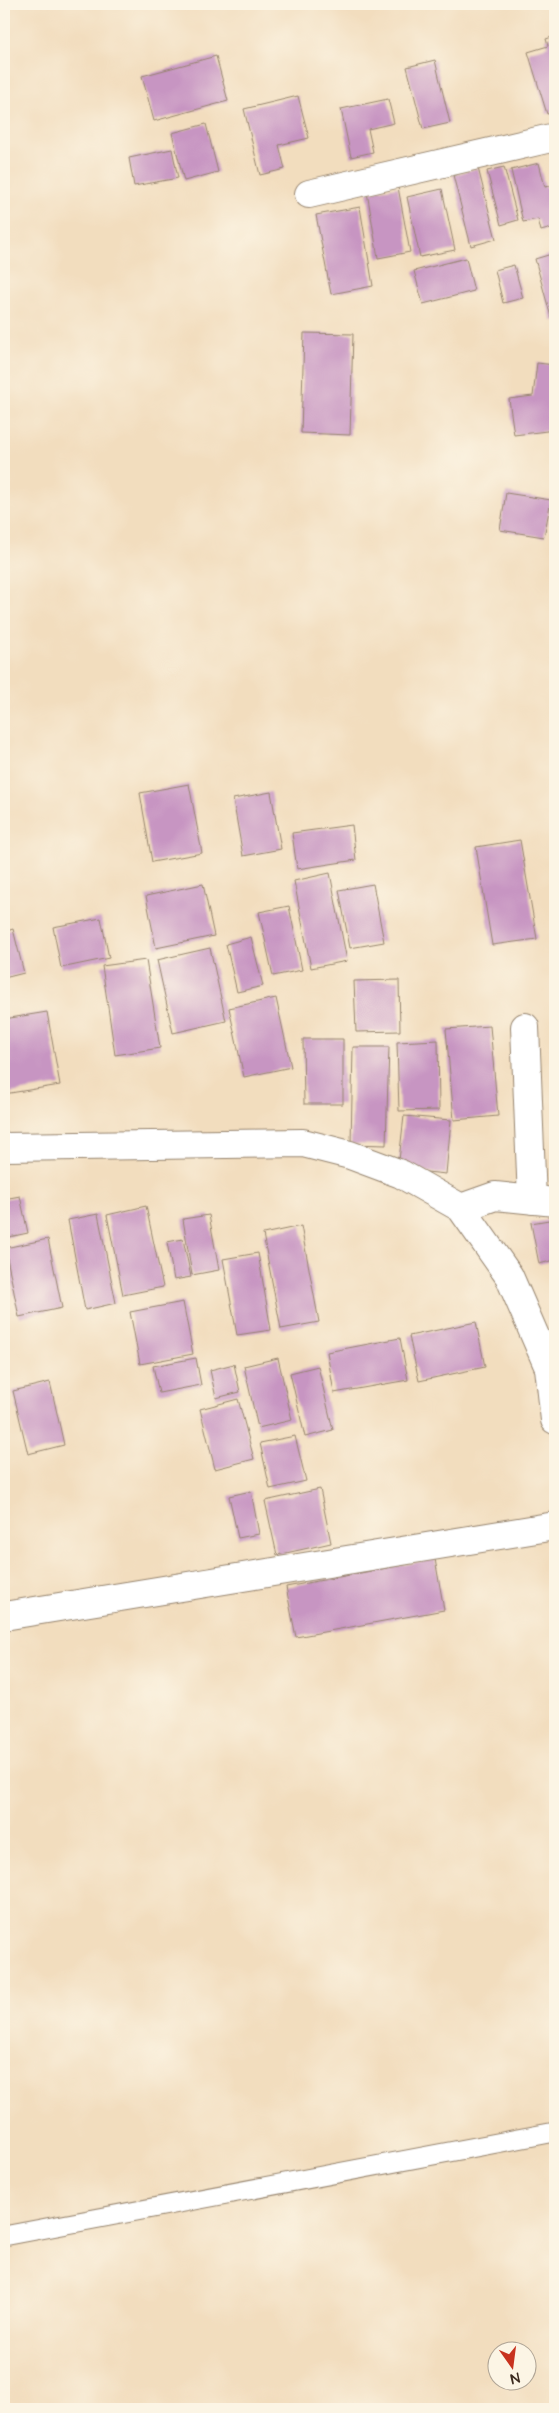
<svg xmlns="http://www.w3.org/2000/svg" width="559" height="2413" viewBox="0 0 559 2413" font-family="'Architects Daughter',sans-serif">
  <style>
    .building { fill: #c795c2 }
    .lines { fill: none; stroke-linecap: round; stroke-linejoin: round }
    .lane-casing { stroke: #96846e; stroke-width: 21 }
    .street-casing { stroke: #96846e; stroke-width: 30 }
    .lane { stroke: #fff; stroke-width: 19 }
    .street { stroke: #fff; stroke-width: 28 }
  </style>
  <rect width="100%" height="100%" fill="#fcf5e5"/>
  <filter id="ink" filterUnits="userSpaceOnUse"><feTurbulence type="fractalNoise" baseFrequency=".02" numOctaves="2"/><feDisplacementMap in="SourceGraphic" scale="10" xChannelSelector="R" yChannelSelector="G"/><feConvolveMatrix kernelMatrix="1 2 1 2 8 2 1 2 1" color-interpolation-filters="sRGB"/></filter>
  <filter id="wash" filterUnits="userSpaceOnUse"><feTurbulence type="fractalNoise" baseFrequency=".0096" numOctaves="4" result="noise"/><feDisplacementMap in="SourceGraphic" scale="20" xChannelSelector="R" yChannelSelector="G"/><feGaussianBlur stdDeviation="1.12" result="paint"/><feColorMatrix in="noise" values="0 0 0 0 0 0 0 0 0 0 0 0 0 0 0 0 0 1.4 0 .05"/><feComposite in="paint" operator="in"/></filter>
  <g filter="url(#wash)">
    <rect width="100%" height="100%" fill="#f2ddbe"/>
    <g id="blocks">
      <path class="building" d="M555,36V112L547,114L528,52L548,46L546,39Z
        M216,56L228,101L154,121L142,76Z
        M435,60L450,123L423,129L407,67Z
        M298,96L309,138L279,145L285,169L260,175L244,109Z
        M388,99L394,123L368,129L373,152L351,157L341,109Z
        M206,124L218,172L184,181L172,133Z
        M172,149L178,178L134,186L129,158Z
        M539,163L545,187L555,185V227L541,231L538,219L523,222L511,170Z
        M504,167L518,220L501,225L487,171Z
        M478,168L496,239L471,246L453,175Z
        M398,187L410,252L378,258L367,192Z
        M442,189L455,250L420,257L407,197Z
        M360,207L373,286L331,294L316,215Z
        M555,253V320L552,321L535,259Z
        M466,258L474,291L423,304L414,271Z
        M514,265L523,298L503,303L495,270Z
        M304,333L353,334L350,435L301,433Z
        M537,363L555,365V430L514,435L509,399L533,396Z
        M506,493L551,500L544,537L500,530Z
        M189,784L202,853L152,862L140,793Z
        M271,792L281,849L243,856L233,799Z
        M352,825L356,860L297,869L292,833Z
        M520,840L537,939L492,945L476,847Z
        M330,873L347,961L311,968L294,881Z
        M203,884L214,936L156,948L146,896Z
        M373,884L384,942L350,948L339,890Z
        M289,906L302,970L273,976L259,912Z
        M101,918L109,958L61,968L53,927Z
        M13,929L24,973L4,978V932Z
        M251,937L263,986L237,992L226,944Z
        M210,948L226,1021L173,1033L157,960Z
        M146,960L160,1048L115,1055L102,966Z
        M399,980L400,1031L356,1032L354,981Z
        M276,998L291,1067L244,1077L229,1008Z
        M47,1012L60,1085L4,1094V1019Z
        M490,1026L498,1116L454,1120L446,1029Z
        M303,1039H343V1104H304Z
        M438,1040L439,1110L399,1111L397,1042Z
        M353,1047H389L386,1145L351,1144Z
        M404,1116L451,1120L446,1174L398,1169Z
        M20,1196L28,1233L4,1238V1199Z
        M146,1206L163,1287L123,1295L107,1215Z
        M98,1214L116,1303L85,1310L68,1220Z
        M209,1215L219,1270L192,1275L183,1219Z
        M555,1219V1260L539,1264L531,1223Z
        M301,1226L319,1322L281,1329L263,1234Z
        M48,1239L62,1308L19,1317L5,1248Z
        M183,1239L191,1277L174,1280L167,1242Z
        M258,1253L271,1330L237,1335L223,1259Z
        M183,1302L193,1354L140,1364L130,1312Z
        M476,1322L485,1367L419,1381L409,1336Z
        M400,1338L408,1380L334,1393L327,1352Z
        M196,1358L201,1385L159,1393L153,1366Z
        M278,1358L292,1420L258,1428L244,1366Z
        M234,1364L240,1392L216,1398L210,1370Z
        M318,1366L333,1430L305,1437L290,1373Z
        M50,1382L64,1445L28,1454L13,1391Z
        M238,1399L254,1459L215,1469L200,1409Z
        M295,1436L306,1481L270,1489L260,1443Z
        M320,1489L331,1543L277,1555L265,1501Z
        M251,1491L259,1534L238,1538L229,1496Z
        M435,1559L444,1610L296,1637L286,1587Z"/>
    </g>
  </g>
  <g filter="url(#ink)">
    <use href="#blocks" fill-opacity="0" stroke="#96846e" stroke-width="1"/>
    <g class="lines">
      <g class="lane-casing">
        <path id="lane" d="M4,2236L555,2132"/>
      </g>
      <g class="street-casing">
        <path id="street" d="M309,194L555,137
          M525,1027L532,1200
          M4,1147L303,1143L350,1155L401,1174L461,1208L509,1276L549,1368L555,1420
          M461,1208L495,1196L555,1202
          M4,1616L555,1526"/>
      </g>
      <use href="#lane" class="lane"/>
      <use href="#street" class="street"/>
    </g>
  </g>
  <rect width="559" height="2413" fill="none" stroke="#fcf5e5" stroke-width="20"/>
  <g transform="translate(512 2366) rotate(166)"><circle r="24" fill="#fcf5e5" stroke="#afa495"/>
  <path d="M0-4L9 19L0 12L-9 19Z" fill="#c8321e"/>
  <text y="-8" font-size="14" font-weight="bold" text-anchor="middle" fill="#3b2a1e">N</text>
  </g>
</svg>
